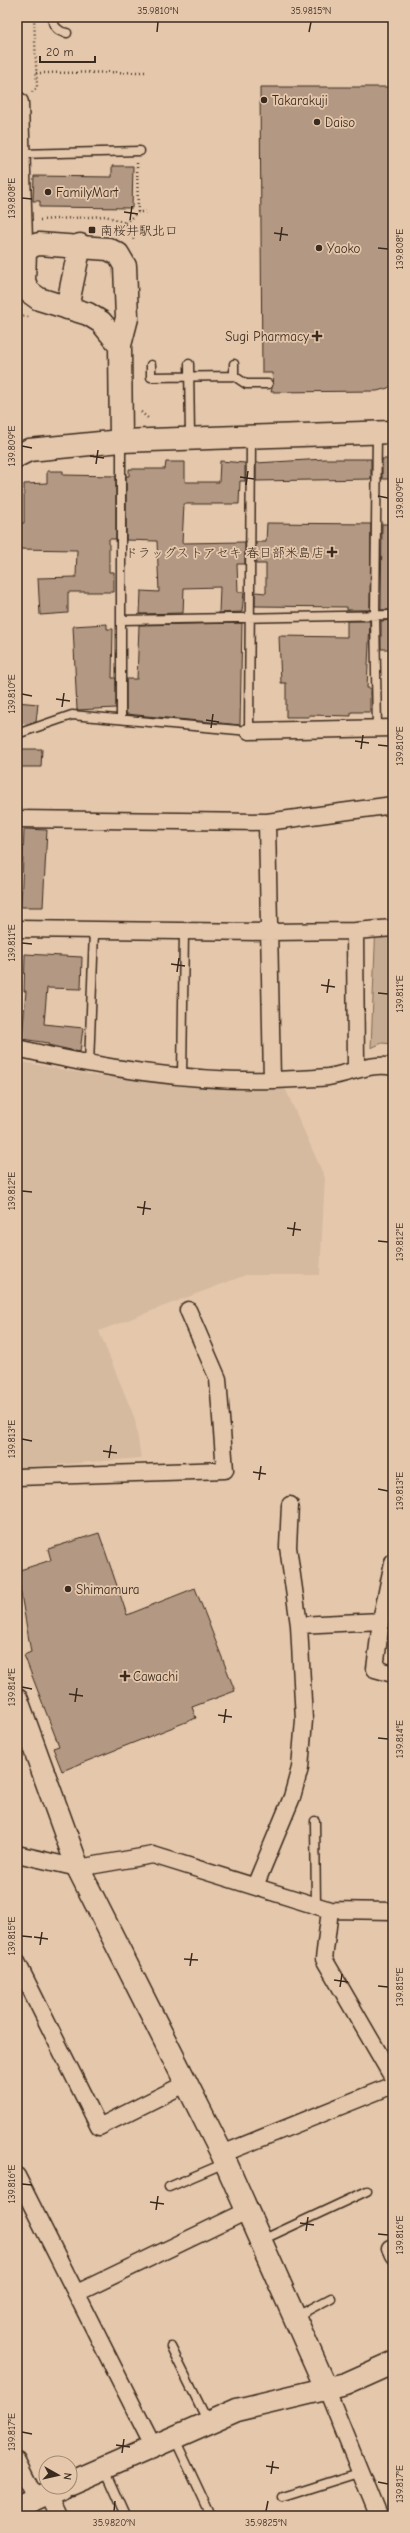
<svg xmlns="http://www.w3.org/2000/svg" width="410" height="2533" viewBox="0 0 410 2533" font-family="'Comic Neue','Klee One',sans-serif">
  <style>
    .built { fill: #d6baa0 }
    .green { fill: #c6ac92; stroke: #806b58 }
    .building { fill: #b39983; stroke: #3b2a1e }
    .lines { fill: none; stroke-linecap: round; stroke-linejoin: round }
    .lane-casing { stroke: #3b2a1e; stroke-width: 11 }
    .street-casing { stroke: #3b2a1e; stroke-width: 19 }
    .secondary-casing { stroke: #3b2a1e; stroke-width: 25 }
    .path { stroke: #3b2a1e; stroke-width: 2.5; stroke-dasharray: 1 3; stroke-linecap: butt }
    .lane { stroke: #e5c8ac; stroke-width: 8 }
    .street { stroke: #e5c8ac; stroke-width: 16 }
    .secondary { stroke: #e5c8ac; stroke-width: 22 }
    .ticks { fill: none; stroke: #3b2a1e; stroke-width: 1.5 }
    .poi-dot { fill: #3b2a1e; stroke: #e5c8ac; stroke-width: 1.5 }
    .labels { text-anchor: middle; stroke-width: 3.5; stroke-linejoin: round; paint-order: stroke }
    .poi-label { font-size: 13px; fill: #3b2a1e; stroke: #e5c8ac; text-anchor: start }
    .neatline { fill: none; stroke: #3b2a1e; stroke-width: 1.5 }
    .ticks-label { font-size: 10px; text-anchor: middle; fill: #3b2a1e }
  </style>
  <rect width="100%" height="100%" fill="#e5c8ac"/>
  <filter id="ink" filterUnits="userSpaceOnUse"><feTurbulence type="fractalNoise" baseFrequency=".025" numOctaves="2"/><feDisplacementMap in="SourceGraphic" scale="8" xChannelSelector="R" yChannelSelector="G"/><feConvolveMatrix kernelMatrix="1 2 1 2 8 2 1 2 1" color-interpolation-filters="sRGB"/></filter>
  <g filter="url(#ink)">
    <path class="built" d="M23,1062L98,1076L203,1085L285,1088L325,1178L320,1275H246L99,1331L135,1419L141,1458L17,1468V1241L21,1066Z"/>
    <path class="green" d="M376,922H393V1044L382,1043L371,1048Z"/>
    <path class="building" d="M260,87H393V384L388,388L377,391L271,392L273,384L272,373H262Z
      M112,166H133L132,208L40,207V201H33L34,176L112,177Z
      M325,459H371V479L256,481V463Z
      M382,459H393V479H382Z
      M220,461L245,463V481H240L239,504H184L182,543L245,542V564H237L238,592H244L242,612L219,613L220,587L184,588L183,613L140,614L141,591L159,592L157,541L126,540V476H129V469H165L166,462H185V482H219Z
      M47,471H63V475L116,476V539H109V572H114V592H68V613L40,615L38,578L76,577L77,550L17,549L18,523H24V484L47,483Z
      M267,523L371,524L370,610H347V607L255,606V592L266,593V564H256V542H266Z
      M382,524H393V610H381Z
      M393,620V649H381V621Z
      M347,621H370L367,688H370V712H351V716L309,715V717H286V683H281L279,636L347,637Z
      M242,623L240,725L126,714V679H137L139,625Z
      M107,624V629H113L112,678H116V708L77,710L73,626Z
      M17,702L38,704L36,722L29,724L17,723Z
      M17,749H42L41,767H17Z
      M24,829L47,830L43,907H21Z
      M25,954L82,957L81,989L47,988L44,1024L83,1028L80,1052L48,1045V1043L22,1039L26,991H24Z
      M99,1533L127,1615L195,1588L235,1691L192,1707L196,1718L62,1771L53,1748L59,1746L24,1655L31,1652L17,1571L51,1560L48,1549Z"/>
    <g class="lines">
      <g class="lane-casing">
        <path id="lane" d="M52,17C53,27 58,32 67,33
          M19,154L140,151
          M189,364L190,437
          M234,364V376
          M151,365V377L234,376L246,384H268
          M377,434L375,615L377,728
          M121,620L393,615
          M121,719V442
          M17,734L72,715L249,731L251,438
          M89,1065L94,931
          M182,1076L184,932
          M315,1821L316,1906
          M169,2187L225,2163
          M262,2240L367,2191
          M295,2317L331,2298
          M171,2347L208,2422
          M175,2439L211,2516
          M105,2469L126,2516
          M283,2497L362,2472"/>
      </g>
      <g class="street-casing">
        <path id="street" d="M249,731L393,728
          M17,819L267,822L393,805
          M267,822L272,1080
          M17,929L270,932L355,931L393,928
          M355,931L356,1068
          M17,1048C100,1068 187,1082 273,1080C291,1079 310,1079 328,1077C350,1074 370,1062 393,1067
          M17,1477L225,1470L218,1379L188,1310
          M393,1562L381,1621L375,1669L393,1674
          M299,1625L381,1621
          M17,1854L78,1868L153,1855L330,1910L393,1911
          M255,1886L292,1797L300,1768L304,1720L299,1625L288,1547L290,1505
          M330,1910L324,1959L393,2078
          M17,1962L99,2127L187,2083
          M222,2154L393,2085
          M17,2176L153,2446
          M393,2247L390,2248L393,2255
          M77,2293L247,2211
          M327,2390L378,2516
          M17,2461L36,2499
          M48,2493L59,2516"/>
      </g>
      <g class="secondary-casing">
        <path id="secondary" d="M17,103L21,241L25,252L24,281L28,291L39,299L88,314L101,322L120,345
          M25,252L32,246L39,244L108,249L118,254L125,266L127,318L120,345L121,441
          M67,308L80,245
          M17,456L29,450L121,441L393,432
          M17,1700L78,1868L222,2154L327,2390
          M70,2483L237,2410L346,2384L393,2363
          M17,2507L61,2487"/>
      </g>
      <path class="path" d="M36,73L148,72
        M32,92L37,88L34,17
        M137,163L138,212
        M40,220L106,216L125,223L135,242
        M125,223L138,212H149
        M17,312L21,316L29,317
        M141,412L149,419"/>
      <use href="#lane" class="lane"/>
      <use href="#street" class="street"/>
      <use href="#secondary" class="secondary"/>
    </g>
  </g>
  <path class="ticks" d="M157,32L158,22M309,32L311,22M22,198L32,199M124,212L138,214M130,220L132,206M274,233L288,235M280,241L282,227M378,248L388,249M22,446L32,448M90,456L104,458M96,464L98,450M240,477L254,479M246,485L248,471M378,496L388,498M22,694L32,696M56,699L70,701M62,707L64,693M206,720L219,722M211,728L213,714M355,741L369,743M378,745L388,746M361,749L363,735M22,943L32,944M171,964L185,966M177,972L179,958M321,985L335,987M327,993L329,979M378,993L388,994M22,1191L32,1192M137,1207L151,1209M143,1215L145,1201M287,1228L301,1230M293,1236L295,1222M378,1241L388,1242M22,1439L32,1441M103,1451L117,1453M109,1458L111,1445M253,1472L266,1474M259,1480L261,1466M378,1489L388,1491M22,1687L32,1689M69,1694L83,1696M75,1702L77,1688M218,1715L232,1717M224,1723L226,1709M378,1738L388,1739M22,1936L32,1937M34,1937L48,1939M40,1945L42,1932M184,1959L198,1960M190,1966L192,1953M334,1980L348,1982M378,1986L388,1987M340,1987L342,1974M22,2184L32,2185M150,2202L164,2204M156,2210L158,2196M300,2223L314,2225M306,2231L308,2217M378,2234L388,2235M22,2432L32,2434M116,2445L130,2447M122,2453L124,2439M266,2466L279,2468M271,2474L273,2461M378,2482L388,2484M114,2511L115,2501M266,2511L268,2501"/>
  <g class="poi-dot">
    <circle cx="264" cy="100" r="4"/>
    <circle cx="317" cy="122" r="4"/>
    <circle cx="48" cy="192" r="4"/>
    <rect x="88" y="226" width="8" height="8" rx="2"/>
    <circle cx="319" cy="248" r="4"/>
    <path d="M315 330h4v4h4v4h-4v4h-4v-4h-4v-4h4z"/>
    <path d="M330 546h4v4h4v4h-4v4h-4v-4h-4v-4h4z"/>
    <circle cx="68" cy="1589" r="4"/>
    <path d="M123 1670h4v4h4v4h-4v4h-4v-4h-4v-4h4z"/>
  </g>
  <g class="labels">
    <g class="poi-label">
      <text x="272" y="105">Takarakuji</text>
      <text x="325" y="127">Daiso</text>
      <text x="56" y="197">FamilyMart</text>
      <text x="100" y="235">南桜井駅北口</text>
      <text x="327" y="253">Yaoko</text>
      <text x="309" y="341" text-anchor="end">Sugi Pharmacy</text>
      <text x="324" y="557" text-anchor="end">ドラッグストアセキ 春日部米島店</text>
      <text x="76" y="1594">Shimamura</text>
      <text x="133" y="1681">Cawachi</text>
    </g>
  </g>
  <rect width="410" height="2533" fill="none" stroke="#e5c8ac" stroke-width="44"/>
  <g transform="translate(58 2475) rotate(98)"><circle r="19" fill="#e5c8ac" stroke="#a18973"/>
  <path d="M0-3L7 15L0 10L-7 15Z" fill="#3b2a1e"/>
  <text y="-6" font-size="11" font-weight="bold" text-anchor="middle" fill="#3b2a1e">N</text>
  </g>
  <path d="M40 56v6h55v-6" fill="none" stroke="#3b2a1e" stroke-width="2"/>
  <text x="46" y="56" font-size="12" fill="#3b2a1e" stroke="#e5c8ac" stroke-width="3" paint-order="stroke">20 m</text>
  <rect x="22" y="22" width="366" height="2489" class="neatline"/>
  <g class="ticks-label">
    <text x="158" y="14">35.9810°N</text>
    <text x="311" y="14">35.9815°N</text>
    <text transform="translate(11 198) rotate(-90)" y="4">139.808°E</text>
    <text transform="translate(399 249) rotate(-90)" y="4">139.808°E</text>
    <text transform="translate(11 446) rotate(-90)" y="4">139.809°E</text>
    <text transform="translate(399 498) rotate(-90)" y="4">139.809°E</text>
    <text transform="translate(11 694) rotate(-90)" y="4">139.810°E</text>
    <text transform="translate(399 746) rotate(-90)" y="4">139.810°E</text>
    <text transform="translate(11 943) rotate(-90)" y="4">139.811°E</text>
    <text transform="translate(399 994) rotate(-90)" y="4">139.811°E</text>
    <text transform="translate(11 1191) rotate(-90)" y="4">139.812°E</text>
    <text transform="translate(399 1242) rotate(-90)" y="4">139.812°E</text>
    <text transform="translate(11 1439) rotate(-90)" y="4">139.813°E</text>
    <text transform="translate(399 1491) rotate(-90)" y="4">139.813°E</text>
    <text transform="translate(11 1687) rotate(-90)" y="4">139.814°E</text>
    <text transform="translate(399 1739) rotate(-90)" y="4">139.814°E</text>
    <text transform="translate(11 1936) rotate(-90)" y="4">139.815°E</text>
    <text transform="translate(399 1987) rotate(-90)" y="4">139.815°E</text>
    <text transform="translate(11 2184) rotate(-90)" y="4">139.816°E</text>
    <text transform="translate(399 2235) rotate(-90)" y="4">139.816°E</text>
    <text transform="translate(11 2432) rotate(-90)" y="4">139.817°E</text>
    <text transform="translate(399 2484) rotate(-90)" y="4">139.817°E</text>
    <text x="114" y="2526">35.9820°N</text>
    <text x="266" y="2526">35.9825°N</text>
  </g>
</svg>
